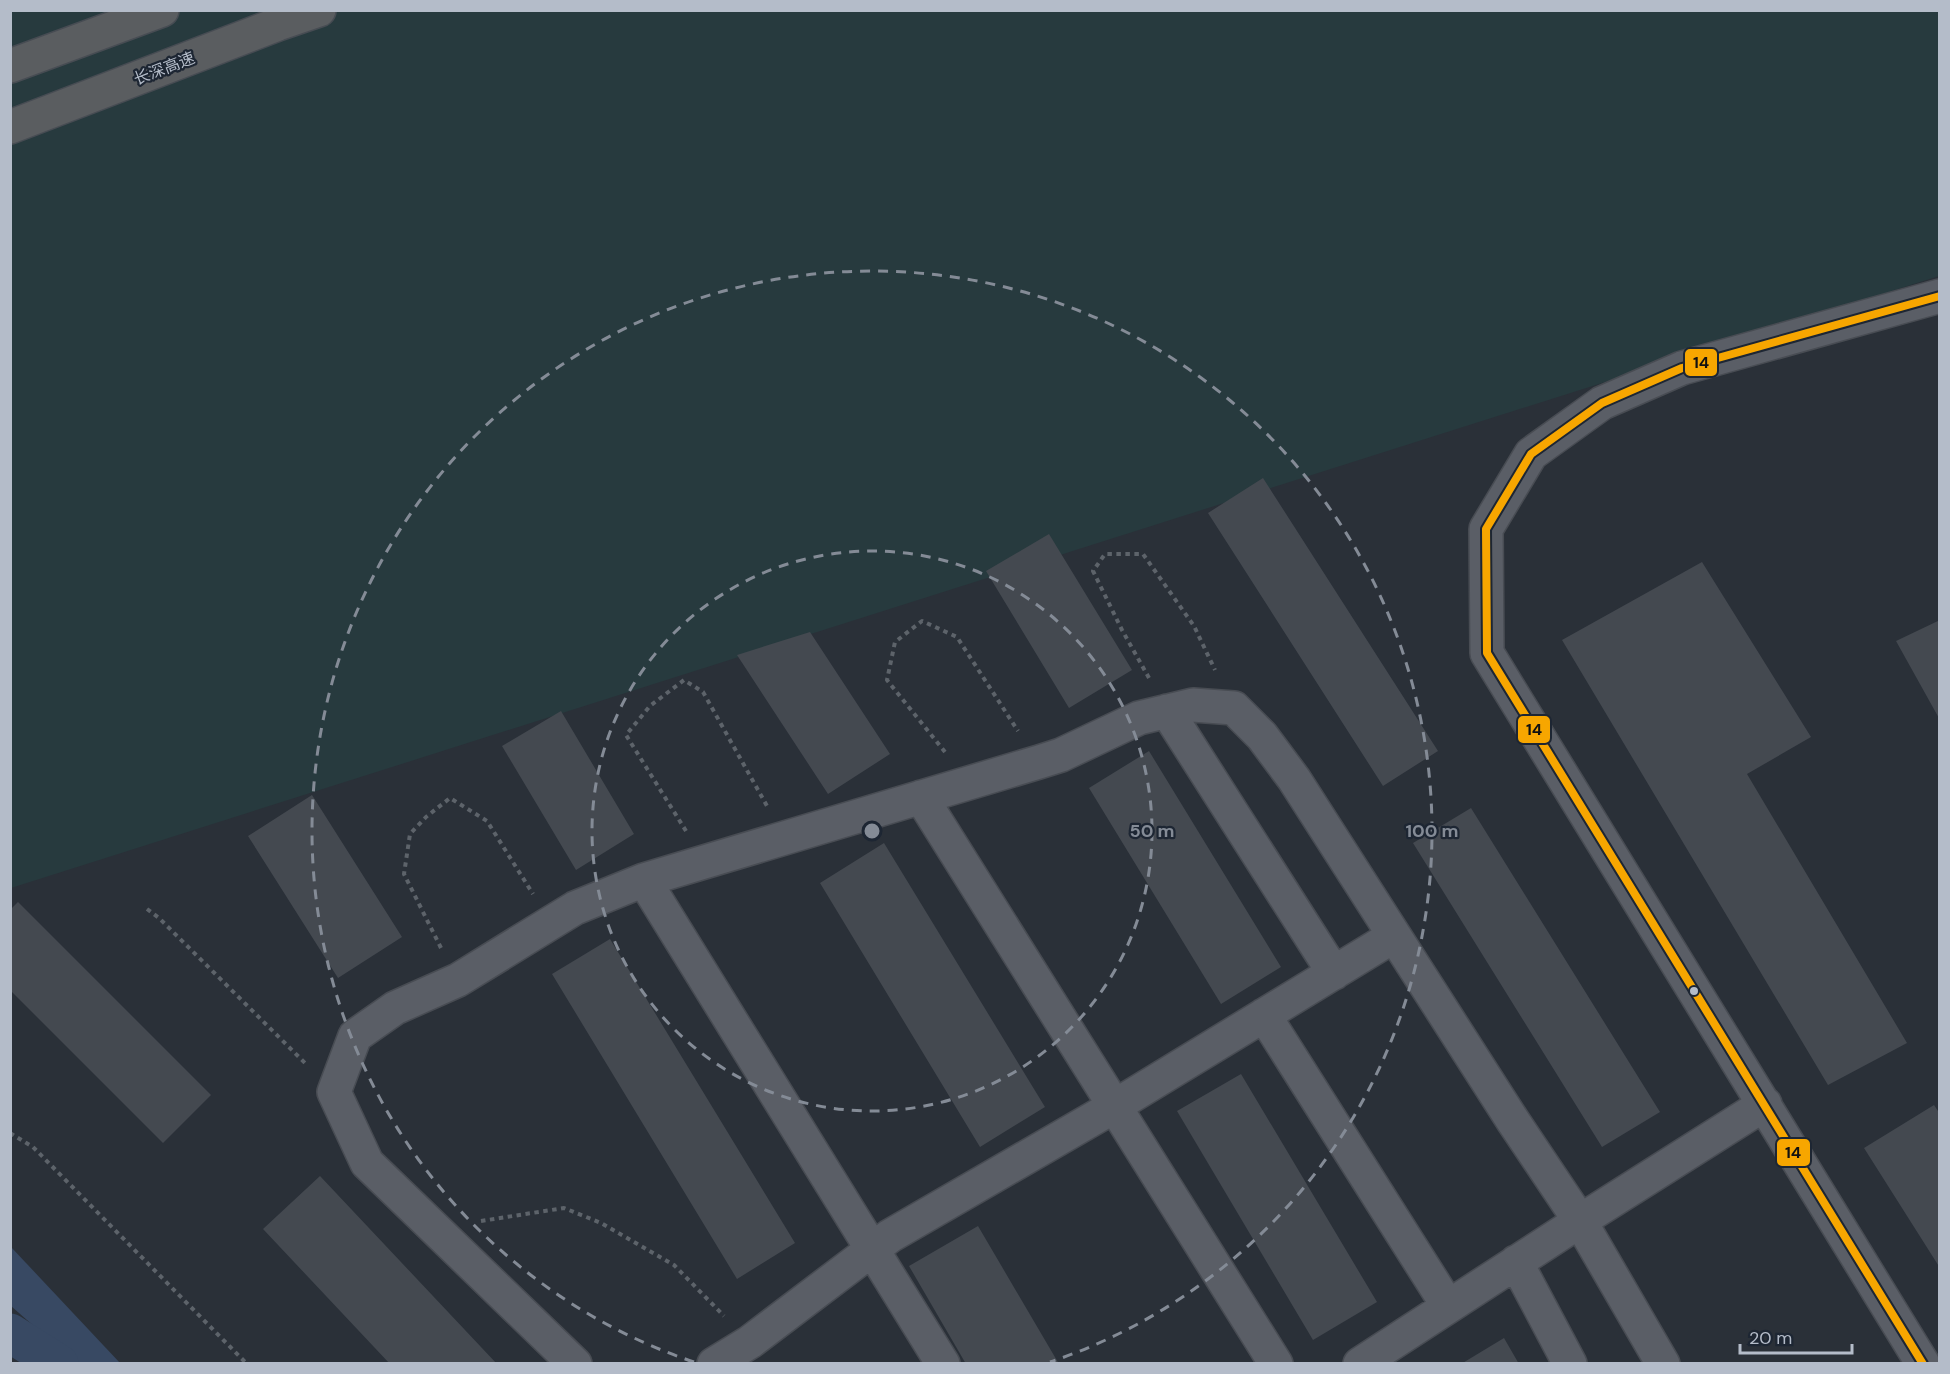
<svg xmlns="http://www.w3.org/2000/svg" width="1950" height="1374" viewBox="0 0 1950 1374" font-family="'DM Sans','Noto Sans SC',sans-serif">
  <style>
    .green { fill: #273a3e }
    .water { fill: #384963 }
    .lines { fill: none; stroke-linecap: round; stroke-linejoin: round }
    .canal { stroke: #384963; stroke-width: 39 }
    .building { fill: #444950 }
    .street-casing { stroke: #484c53; stroke-width: 36 }
    .highway-casing { stroke: #474c53; stroke-width: 36 }
    .path { stroke: #5d636a; stroke-width: 4; stroke-dasharray: 4.5 4.5; stroke-linecap: butt }
    .street { stroke: #5a5e66; stroke-width: 33 }
    .highway { stroke: #5a5d60; stroke-width: 33 }
    .bus-1-casing { stroke: #1d2633; stroke-width: 12 }
    .bus-1 { stroke: #f7a600; stroke-width: 8 }
    .ring { fill: none; stroke: #848b96; stroke-width: 3; stroke-dasharray: 10 8 }
    .bus-dot { fill: #b4bcc9; stroke: #1d2633; stroke-width: 2 }
    .labels { text-anchor: middle; stroke-width: 4.5; stroke-linejoin: round; paint-order: stroke }
    .street-label { font-size: 16px; fill: #b4bcc9; stroke: #1d2633 }
    .centre { fill: #848b96; stroke: #1d2633; stroke-width: 3 }
    .ring-label { font-size: 18px; text-anchor: middle; font-weight: bold; fill: #848b96; stroke: #1d2633; stroke-width: 4.5; stroke-linejoin: round; paint-order: stroke }
    .line-badge { stroke: #1d2633; stroke-width: 2 }
    .pale-badge-label { font-size: 16px; text-anchor: middle; font-weight: bold; fill: #111 }
  </style>
  <rect width="100%" height="100%" fill="#2a3038"/>
  <path class="green" d="M11,11H1939V276L11,888Z"/>
  <path class="water" d="M11,1247L120,1363H76L11,1306Z"/>
  <g class="lines">
    <path class="canal" d="M10,1333L59,1364"/>
  </g>
  <path class="building" d="M1263,478L1438,751L1383,786L1208,513Z
    M1049,534L1132,670L1069,708L986,571Z
    M1702,562L1811,737L1747,774L1907,1043L1828,1085L1562,640Z
    M1940,620V720L1896,641Z
    M810,632L890,754L828,794L737,655Z
    M561,711L634,834L576,870L502,746Z
    M1149,751L1281,967L1221,1004L1089,788Z
    M312,795L402,937L338,978L248,836Z
    M1471,808L1660,1112L1602,1147L1413,843Z
    M884,843L1045,1107L980,1147L820,883Z
    M18,902L211,1095L163,1143L10,990V910Z
    M610,939L795,1243L737,1279L552,974Z
    M1241,1074L1377,1302L1313,1340L1177,1111Z
    M1934,1105L1940,1114V1268L1864,1148Z
    M320,1176L497,1364H390L263,1229Z
    M978,1226L1059,1364H966L909,1266Z
    M1504,1338L1519,1364H1461Z"/>
  <g class="lines">
    <g class="street-casing">
      <path id="street" d="M1167,711L1334,973
        M921,797L1276,1364
        M644,880L943,1364
        M1264,1015L1448,1306
        M1516,1262L1570,1364
        M575,1364L367,1163L334,1092L355,1036L395,1008L458,980L575,908L644,880L1039,762L1061,755L1139,718L1193,705L1234,708L1262,736L1294,779L1513,1121L1580,1221L1663,1364
        M714,1364L750,1342L890,1236L1115,1106L1394,936
        M1360,1364L1580,1221L1765,1104
        M1923,1364L1487,653L1486,529L1531,454L1602,403L1682,368L1940,296"/>
    </g>
    <g class="highway-casing">
      <path id="highway" d="M10,66L162,10
        M10,127L278,24L319,10"/>
    </g>
    <path class="path" d="M1149,678L1122,630L1093,571L1105,554H1143L1194,626L1215,670
      M945,752L887,680L895,642L922,621L957,637L1018,731
      M686,831L626,735L650,706L684,680L703,692L767,806
      M147,909L159,918L306,1064
      M441,948L404,874L410,834L426,817L450,798L487,821L533,894
      M10,1133L33,1147L247,1364
      M481,1221L564,1208L601,1223L674,1265L724,1316"/>
    <use href="#street" class="street"/>
    <use href="#highway" class="highway"/>
    <g class="bus-1-casing">
      <path id="bus-1" d="M1923,1364L1487,653L1486,529L1531,454L1602,403L1682,368L1940,296"/>
    </g>
    <use href="#bus-1" class="bus-1"/>
  </g>
  <g class="ring">
    <circle cx="872" cy="831" r="280"/>
    <path d="M694 1362A560 560 0 1 1 1050 1362"/>
  </g>
  <circle class="bus-dot" cx="1694" cy="991" r="5"/>
  <g class="labels">
    <g class="street-label">
      <text transform="translate(164 68) rotate(-21)" y="6">长深高速</text>
    </g>
  </g>
  <circle cx="872" cy="831" r="9" class="centre"/>
  <g class="ring-label">
    <text x="1152" y="837">50 m</text>
    <text x="1432" y="837">100 m</text>
  </g>
  <g class="line-badge">
    <rect x="1684" y="348" width="34" height="29" rx="6" fill="#f7a600"/>
    <rect x="1517" y="715" width="34" height="29" rx="6" fill="#f7a600"/>
    <rect x="1776" y="1138" width="35" height="29" rx="6" fill="#f7a600"/>
  </g>
  <g class="pale-badge-label">
    <text x="1701" y="368">14</text>
    <text x="1534" y="735">14</text>
    <text x="1793" y="1158">14</text>
  </g>
  <rect width="1950" height="1374" fill="none" stroke="#b4bcc9" stroke-width="24"/>
  <path d="M1740 1344v9h112v-9" fill="none" stroke="#b4bcc9" stroke-width="3"/>
  <text x="1749" y="1344" font-size="18" fill="#b4bcc9" stroke="#1d2633" stroke-width="4.5" paint-order="stroke">20 m</text>
</svg>
